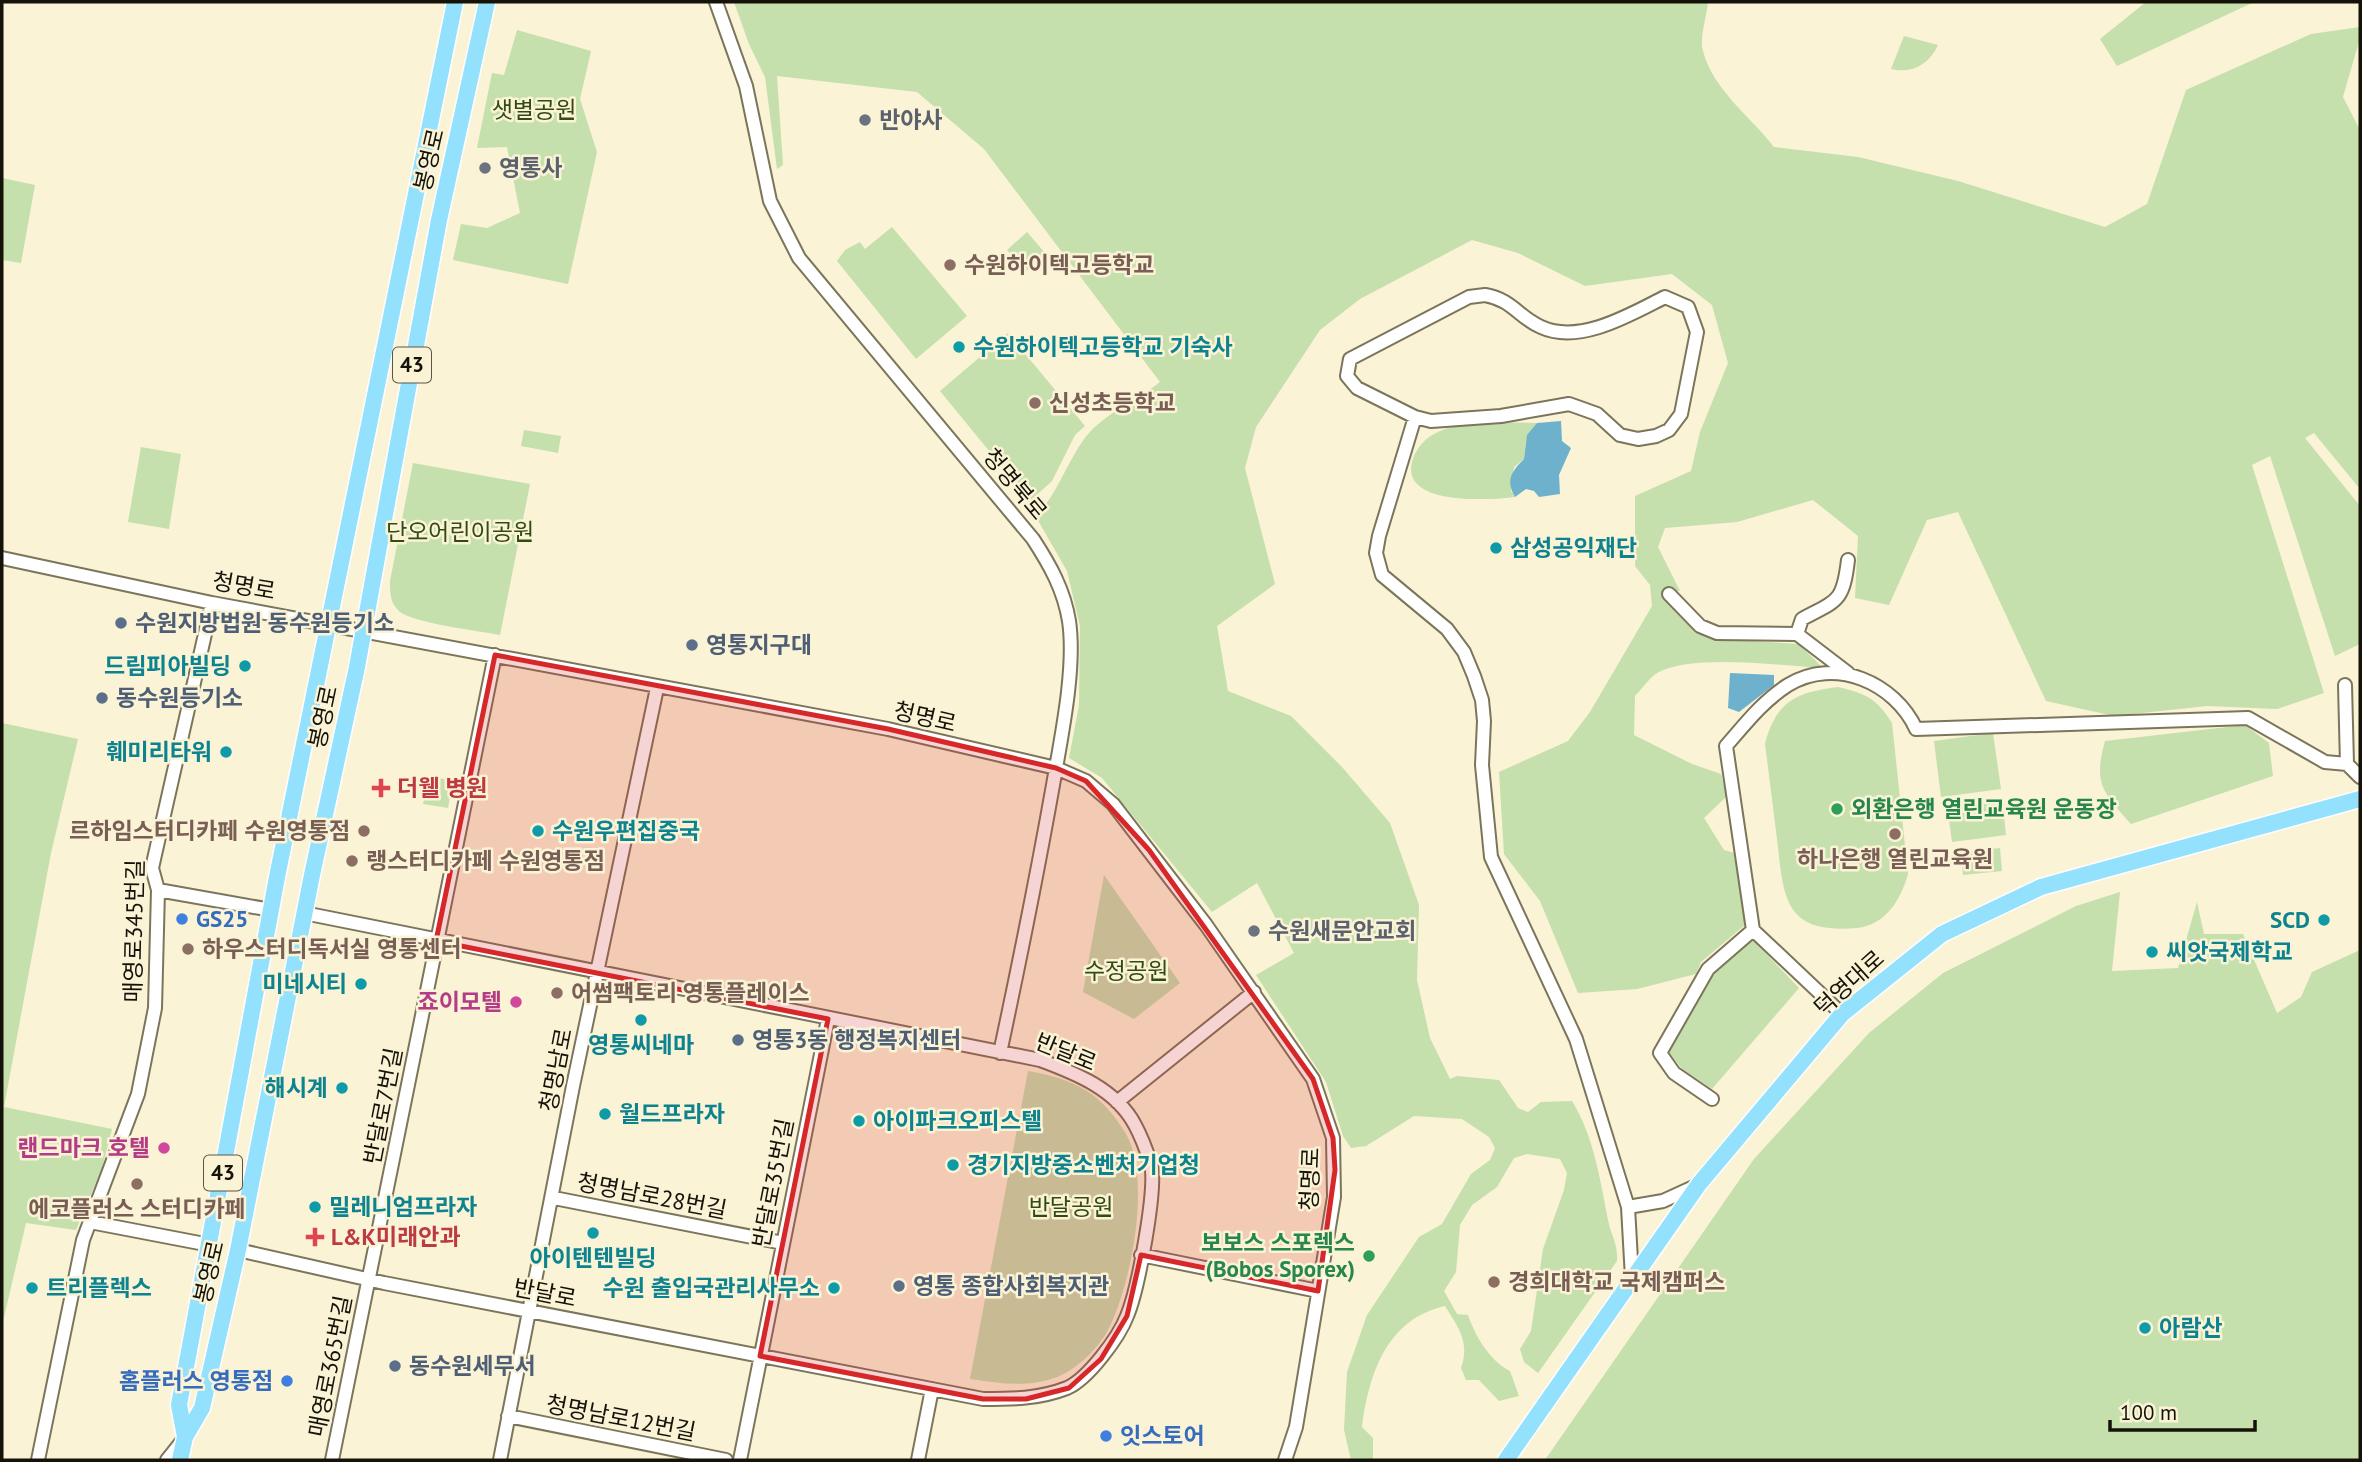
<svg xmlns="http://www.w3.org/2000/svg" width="2362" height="1462" viewBox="0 0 2362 1462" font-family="'PT Sans','Noto Sans KR',sans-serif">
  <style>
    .green { fill: #c5dfad }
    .water { fill: #6db1cc }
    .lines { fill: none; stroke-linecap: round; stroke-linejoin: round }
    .minor-casing { stroke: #7b755b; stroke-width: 16 }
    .major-casing { stroke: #fff; stroke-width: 19 }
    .minor { stroke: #fff; stroke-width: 12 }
    .major { stroke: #94e1fe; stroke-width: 16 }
    .marked { fill: #d62828; fill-opacity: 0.2; stroke: #d62828; stroke-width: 5; stroke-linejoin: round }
    .worship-dot { fill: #6b7280; stroke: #faf3d6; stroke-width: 2.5 }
    .education-dot { fill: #8d6e63; stroke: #faf3d6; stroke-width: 2.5 }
    .culture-dot { fill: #0f9aa8; stroke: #faf3d6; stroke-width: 2.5 }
    .service-dot { fill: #5c6f8a; stroke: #faf3d6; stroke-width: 2.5 }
    .health-dot { fill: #e0444e; stroke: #faf3d6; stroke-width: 2.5 }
    .leisure-dot { fill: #2e9e5b; stroke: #faf3d6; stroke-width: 2.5 }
    .shop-dot { fill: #3f7fe0; stroke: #faf3d6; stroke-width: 2.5 }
    .hotel-dot { fill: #d1479c; stroke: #faf3d6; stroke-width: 2.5 }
    .labels { text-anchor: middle; stroke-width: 5; stroke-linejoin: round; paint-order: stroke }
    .shield { fill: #faf3d6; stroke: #5a5646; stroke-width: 2 }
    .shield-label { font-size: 21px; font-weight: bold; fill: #151309 }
    .park-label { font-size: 23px; fill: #324b12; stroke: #faf3d6 }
    .worship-label { font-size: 23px; font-weight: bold; fill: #5b616d; stroke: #faf3d6; text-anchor: start }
    .street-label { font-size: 23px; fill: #151309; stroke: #faf3d6 }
    .education-label { font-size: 23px; font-weight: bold; fill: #785e54; stroke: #faf3d6; text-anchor: start }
    .culture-label { font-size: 23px; font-weight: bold; fill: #0d838f; stroke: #faf3d6; text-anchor: start }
    .service-label { font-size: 23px; font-weight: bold; fill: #4e5e75; stroke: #faf3d6; text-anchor: start }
    .health-label { font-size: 23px; font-weight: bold; fill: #be3a42; stroke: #faf3d6; text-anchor: start }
    .leisure-label { font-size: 23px; font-weight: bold; fill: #27864d; stroke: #faf3d6; text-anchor: start }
    .shop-label { font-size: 23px; font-weight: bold; fill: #366cbe; stroke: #faf3d6; text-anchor: start }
    .hotel-label { font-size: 23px; font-weight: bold; fill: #b23c85; stroke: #faf3d6; text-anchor: end }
  </style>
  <rect width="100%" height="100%" fill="#faf3d6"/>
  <path class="green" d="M734,2H1708C1707,16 1699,38 1703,51C1713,90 1751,117 1774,147L1858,157L1958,181L2105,227L2147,204L2186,90L2311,34L2360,27V38L2343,97L2360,130V489L2314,433L2305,438L2360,506V644L2335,656L2270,456L2252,465L2324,693L2277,709L2207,706L2114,716L2046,701L1958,512L1927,520L1889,605L1855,598L1858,536L1813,500L1737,522L1665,528L1658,547L1680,591H1667L1666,599L1694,629L1719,639L1799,644L1823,668C1781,666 1693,653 1657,673C1649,678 1642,689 1635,696L1634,735L1692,764L1721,774L1727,796L1704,818L1724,850L1734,853L1745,925L1701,962L1696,974L1637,989L1578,993L1540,901L1504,854L1499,772L1568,741L1590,712L1652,606L1650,585L1635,566V496L1691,471L1700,432L1728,363L1712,305L1672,274L1585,286L1518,253L1472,240L1360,299L1320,330L1256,427L1245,468L1275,584L1217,626L1228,691L1291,716L1342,767L1390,823L1419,905L1417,980L1430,1038L1450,1079L1457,1076L1499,1080L1518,1108L1528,1112L1541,1102L1572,1101C1594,1137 1600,1179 1608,1220C1611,1236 1618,1243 1617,1261L1538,1373L1524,1362L1520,1349L1531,1331L1543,1249L1564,1190L1567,1173L1560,1159L1527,1154L1514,1158L1497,1187L1472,1205L1460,1225L1456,1272L1444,1291L1457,1314L1468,1315C1475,1336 1490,1361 1510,1371L1519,1396L1499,1401L1479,1380H1466L1461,1368C1470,1343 1459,1328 1445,1306C1387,1319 1369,1373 1362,1427L1373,1438V1460H1351L1344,1430L1347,1372L1367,1315L1419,1237L1442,1224L1471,1174L1490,1160L1495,1148L1489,1137L1462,1119L1414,1116L1366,1146L1351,1148L1343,1136L1326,1082L1256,975L1294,953L1257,883L1212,912L1102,778L1069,758L1079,705L1080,626L1067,571L1036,517C1059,490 1064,469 1082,442C1100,415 1136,401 1160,382L984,149L917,92L777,76L783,165L777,169L765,77L749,44Z
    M2146,2H2254L2117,66L2100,39Z
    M517,30L591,51L580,99L597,152L568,284L453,260L461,224L487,228L520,213L507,147L477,148L492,73L504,75Z
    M1904,36L1938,45C1929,65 1911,74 1891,69Z
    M2,178L35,185L21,263L2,260Z
    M892,227L967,316L916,359L837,261L845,250L860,242L865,249Z
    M1027,232L1046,254L1025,272L1007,250Z
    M1008,333L1085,426L1075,435L1052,481L1030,501L940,391Z
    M1537,423L1526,441L1524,459L1514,467L1511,491L1515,497C1490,500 1401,506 1412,462C1416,447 1426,437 1440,431C1469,419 1506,423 1537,423Z
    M524,430L561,436L558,453L521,446Z
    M141,447L181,454L169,529L128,522Z
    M413,463L530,484L500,635C480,631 411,623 399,611C390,603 390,592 390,581Z
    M1838,687C1867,694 1876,698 1892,723L1908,874C1901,899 1886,925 1857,928C1784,934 1784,899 1777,839C1773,807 1769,775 1765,744C1776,701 1797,692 1838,687Z
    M2,723L78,739L51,853L4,1107L112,1129L102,1168L76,1230L26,1223L2,1326Z
    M2245,725L2269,743L2273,776L2131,824C2103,792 2093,784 2105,741Z
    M1993,733L2001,789L1941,797L1934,741Z
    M429,776L453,781L448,808L423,804Z
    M2002,797L2006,835L1952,842L1947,804Z
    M2000,848L2002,871L1963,875L1961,852Z
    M1104,875L1180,983L1134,1019L1083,992Z
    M2120,892L2112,971L2178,968L2197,902L2204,934H2243L2277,1013L2301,997L2312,972L2360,950V1460H1545L1754,1159L1869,1033L1943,973L2076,906Z
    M1752,939L1799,988L1712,1089L1682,1069L1668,1051L1715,972Z
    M1028,1071C1074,1079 1101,1092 1126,1134C1152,1179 1131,1286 1108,1330C1098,1349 1074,1372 1054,1378C1025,1388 999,1383 970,1379Z"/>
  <path class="water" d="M1561,421L1562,441L1571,448L1559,475L1560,494L1539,497L1534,491L1526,489L1515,497C1505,480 1512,471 1524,459L1527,435L1537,423Z
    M1730,673L1774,675V685L1739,712L1728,708Z"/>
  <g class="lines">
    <g class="minor-casing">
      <path id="minor" d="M716,2L746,86L770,201L799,258L1033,539C1050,565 1064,590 1069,621C1076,668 1061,738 1053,785C1037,875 1019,964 1000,1053
        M1485,295C1513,300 1518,317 1541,327C1580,345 1631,314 1665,297L1688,307L1697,332L1681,414L1669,430L1656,436L1638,439L1620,435L1597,414L1569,404L1501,416L1431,421L1415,417L1357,388L1347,376L1350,359L1469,297Z
        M1415,417L1379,536L1376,553L1382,575L1447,629L1464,652L1474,676L1482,700L1484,721L1482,765L1491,857L1576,1039L1628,1207
        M2,558L212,603L888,729L1056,768L1086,781L1113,804L1206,925L1313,1079L1333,1138L1334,1197L1296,1427L1285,1460
        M1669,594L1700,626L1717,633L1797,634L1848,673
        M1797,634L1802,619C1838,600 1843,602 1848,560
        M2345,685L2347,764
        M158,890L271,910
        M1842,1014L1753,930L1726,746C1746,723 1763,701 1788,685C1835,656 1895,683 1916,729L2248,718L2325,762L2347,764L2360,777
        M1712,1099L1674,1073L1660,1053L1708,969L1753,930
        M1117,1102L1254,992
        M554,1198L783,1243
        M90,1222L210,1245
        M238,1250L384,1283L983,1399C1012,1399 1039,1399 1067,1388C1088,1379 1119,1337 1127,1316C1138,1290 1157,1189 1151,1164C1147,1152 1141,1136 1135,1125C1116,1089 1075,1073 1040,1060L304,913
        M1141,1255L1318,1291
        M1632,1278L1628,1207L1663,1201L1698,1185
        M508,1416L726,1460
        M38,1460L83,1240L138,1094L155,1008L158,890L152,868L212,603
        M167,1460L183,1440
        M332,1460L495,655
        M500,1460L573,1086L657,688
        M740,1460L828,1019
        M918,1460L932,1389"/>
    </g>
    <g class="major-casing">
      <path id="major" d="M185,1437L179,1405L277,877L455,2
        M180,1460L185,1437L202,1408L238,1250L312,875L357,667L439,220L487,2
        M1506,1460L1699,1184L1842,1014L1942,934L2041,887L2360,799"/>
    </g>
    <use href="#minor" class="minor"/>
    <use href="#major" class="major"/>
  </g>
  <path class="marked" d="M495,655L888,729L1056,768L1086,781L1149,850L1313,1079L1333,1138L1335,1170L1318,1291L1141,1255L1127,1316L1101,1359L1069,1388L1026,1399H983L760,1356L828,1019L436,941Z"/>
  <g class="worship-dot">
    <circle cx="865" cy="120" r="7"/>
    <circle cx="485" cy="168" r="7"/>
    <circle cx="1254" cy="931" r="7"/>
  </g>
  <g class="education-dot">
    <circle cx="950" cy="265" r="7"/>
    <circle cx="1035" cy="403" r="7"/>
    <circle cx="364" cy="831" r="7"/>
    <circle cx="1895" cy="834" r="7"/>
    <circle cx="352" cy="861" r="7"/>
    <circle cx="188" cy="949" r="7"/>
    <circle cx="557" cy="993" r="7"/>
    <circle cx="137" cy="1184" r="7"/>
    <circle cx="1494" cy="1282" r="7"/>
  </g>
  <g class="culture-dot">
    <circle cx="959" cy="347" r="7"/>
    <circle cx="1496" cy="548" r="7"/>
    <circle cx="245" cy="666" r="7"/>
    <circle cx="226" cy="752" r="7"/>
    <circle cx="538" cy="831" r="7"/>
    <circle cx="2324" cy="920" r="7"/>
    <circle cx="2152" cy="952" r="7"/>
    <circle cx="361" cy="984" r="7"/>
    <circle cx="641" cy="1020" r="7"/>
    <circle cx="342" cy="1088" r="7"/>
    <circle cx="605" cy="1114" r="7"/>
    <circle cx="859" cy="1121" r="7"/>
    <circle cx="953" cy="1165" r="7"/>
    <circle cx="315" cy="1207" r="7"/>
    <circle cx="593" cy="1233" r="7"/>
    <circle cx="32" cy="1288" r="7"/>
    <circle cx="834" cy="1288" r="7"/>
    <circle cx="2145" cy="1328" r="7"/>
  </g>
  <g class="service-dot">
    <circle cx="121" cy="623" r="7"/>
    <circle cx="692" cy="645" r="7"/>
    <circle cx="102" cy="698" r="7"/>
    <circle cx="738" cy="1040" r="7"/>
    <circle cx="899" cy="1286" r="7"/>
    <circle cx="395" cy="1366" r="7"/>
  </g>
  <g class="health-dot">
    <path d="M377.5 777.5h7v7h7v7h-7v7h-7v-7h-7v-7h7z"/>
    <path d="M311.5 1226.5h7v7h7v7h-7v7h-7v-7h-7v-7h7z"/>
  </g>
  <g class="leisure-dot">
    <circle cx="1837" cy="809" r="7"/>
    <circle cx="1369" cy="1256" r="7"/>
  </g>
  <g class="shop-dot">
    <circle cx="182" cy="919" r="7"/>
    <circle cx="287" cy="1381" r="7"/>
    <circle cx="1106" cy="1436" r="7"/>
  </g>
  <g class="hotel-dot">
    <circle cx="516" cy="1002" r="7"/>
    <circle cx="164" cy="1148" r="7"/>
  </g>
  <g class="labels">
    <g class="shield">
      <rect x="393" y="347.5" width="38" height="35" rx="5"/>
      <rect x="204" y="1155.5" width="38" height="35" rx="5"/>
    </g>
    <g class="shield-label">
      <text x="412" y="372">43</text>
      <text x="223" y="1180">43</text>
    </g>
    <g class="park-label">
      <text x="534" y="118">샛별공원</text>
      <text x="460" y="540">단오어린이공원</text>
      <text x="1126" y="979">수정공원</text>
      <text x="1071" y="1215">반달공원</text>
    </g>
    <g class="worship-label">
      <text x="879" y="128">반야사</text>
      <text x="499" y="176">영통사</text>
      <text x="1268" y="939">수원새문안교회</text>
    </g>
    <g class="street-label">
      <text transform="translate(429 160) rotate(-77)" y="8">봉영로</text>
      <text transform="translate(1015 484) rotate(50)" y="8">청명북로</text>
      <text transform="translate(244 586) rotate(10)" y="8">청명로</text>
      <text transform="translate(323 717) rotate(-78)" y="8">봉영로</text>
      <text transform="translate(925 717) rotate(13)" y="8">청명로</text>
      <text transform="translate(134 931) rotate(-89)" y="8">매영로345번길</text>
      <text transform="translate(1849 983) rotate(-42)" y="8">덕영대로</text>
      <text transform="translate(1066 1052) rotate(22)" y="8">반달로</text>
      <text transform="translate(556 1070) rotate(-79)" y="8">청명남로</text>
      <text transform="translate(383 1106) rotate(-79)" y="8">반달로7번길</text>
      <text transform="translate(1310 1179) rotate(-88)" y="8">청명로</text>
      <text transform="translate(773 1183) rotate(-79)" y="8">반달로35번길</text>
      <text transform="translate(652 1196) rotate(11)" y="8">청명남로28번길</text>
      <text transform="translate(209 1272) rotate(-77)" y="8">봉영로</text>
      <text transform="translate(545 1293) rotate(11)" y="8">반달로</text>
      <text transform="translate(330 1366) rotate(-79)" y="8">매영로365번길</text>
      <text transform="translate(621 1418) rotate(11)" y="8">청명남로12번길</text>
    </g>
    <g class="education-label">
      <text x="964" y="273">수원하이텍고등학교</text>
      <text x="1049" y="411">신성초등학교</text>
      <text x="350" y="839" text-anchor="end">르하임스터디카페 수원영통점</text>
      <text x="1895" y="867" text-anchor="middle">하나은행 열린교육원</text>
      <text x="366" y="869">랭스터디카페 수원영통점</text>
      <text x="202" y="957">하우스터디독서실 영통센터</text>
      <text x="571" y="1001">어썸팩토리 영통플레이스</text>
      <text x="137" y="1217" text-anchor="middle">에코플러스 스터디카페</text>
      <text x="1508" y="1290">경희대학교 국제캠퍼스</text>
    </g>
    <g class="culture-label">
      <text x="973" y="355">수원하이텍고등학교 기숙사</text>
      <text x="1510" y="556">삼성공익재단</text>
      <text x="231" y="674" text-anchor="end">드림피아빌딩</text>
      <text x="212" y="760" text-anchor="end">훼미리타워</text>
      <text x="552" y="839">수원우편집중국</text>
      <text x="2310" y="928" text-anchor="end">SCD</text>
      <text x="2166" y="960">씨앗국제학교</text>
      <text x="347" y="992" text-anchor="end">미네시티</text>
      <text x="641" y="1053" text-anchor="middle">영통씨네마</text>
      <text x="328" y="1096" text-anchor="end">해시계</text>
      <text x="619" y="1122">월드프라자</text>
      <text x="873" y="1129">아이파크오피스텔</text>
      <text x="967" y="1173">경기지방중소벤처기업청</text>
      <text x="329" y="1215">밀레니엄프라자</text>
      <text x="593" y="1266" text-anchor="middle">아이텐텐빌딩</text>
      <text x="46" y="1296">트리플렉스</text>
      <text x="820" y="1296" text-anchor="end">수원 출입국관리사무소</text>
      <text x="2159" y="1336">아람산</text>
    </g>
    <g class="service-label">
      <text x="135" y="631">수원지방법원 동수원등기소</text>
      <text x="706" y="653">영통지구대</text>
      <text x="116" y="706">동수원등기소</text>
      <text x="752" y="1048">영통3동 행정복지센터</text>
      <text x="913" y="1294">영통 종합사회복지관</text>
      <text x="409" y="1374">동수원세무서</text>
    </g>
    <g class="health-label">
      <text x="397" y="796">더웰 병원</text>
      <text x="331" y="1245">L&amp;K미래안과</text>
    </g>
    <g class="leisure-label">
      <text x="1851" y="817">외환은행 열린교육원 운동장</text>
      <text x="1355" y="1251" text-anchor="end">보보스 스포렉스<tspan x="1355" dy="26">(Bobos Sporex)</tspan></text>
    </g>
    <g class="shop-label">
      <text x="196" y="927">GS25</text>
      <text x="273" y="1389" text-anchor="end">홈플러스 영통점</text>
      <text x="1120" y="1444">잇스토어</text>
    </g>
    <g class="hotel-label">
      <text x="502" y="1010">죠이모텔</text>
      <text x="150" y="1156">랜드마크 호텔</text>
    </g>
  </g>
  <rect width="2362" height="1462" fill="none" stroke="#151309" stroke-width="7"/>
  <path d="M2110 1420v10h145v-10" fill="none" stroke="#151309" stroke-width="3.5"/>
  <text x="2120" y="1420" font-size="21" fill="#151309" stroke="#faf3d6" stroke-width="5" paint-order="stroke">100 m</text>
</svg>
